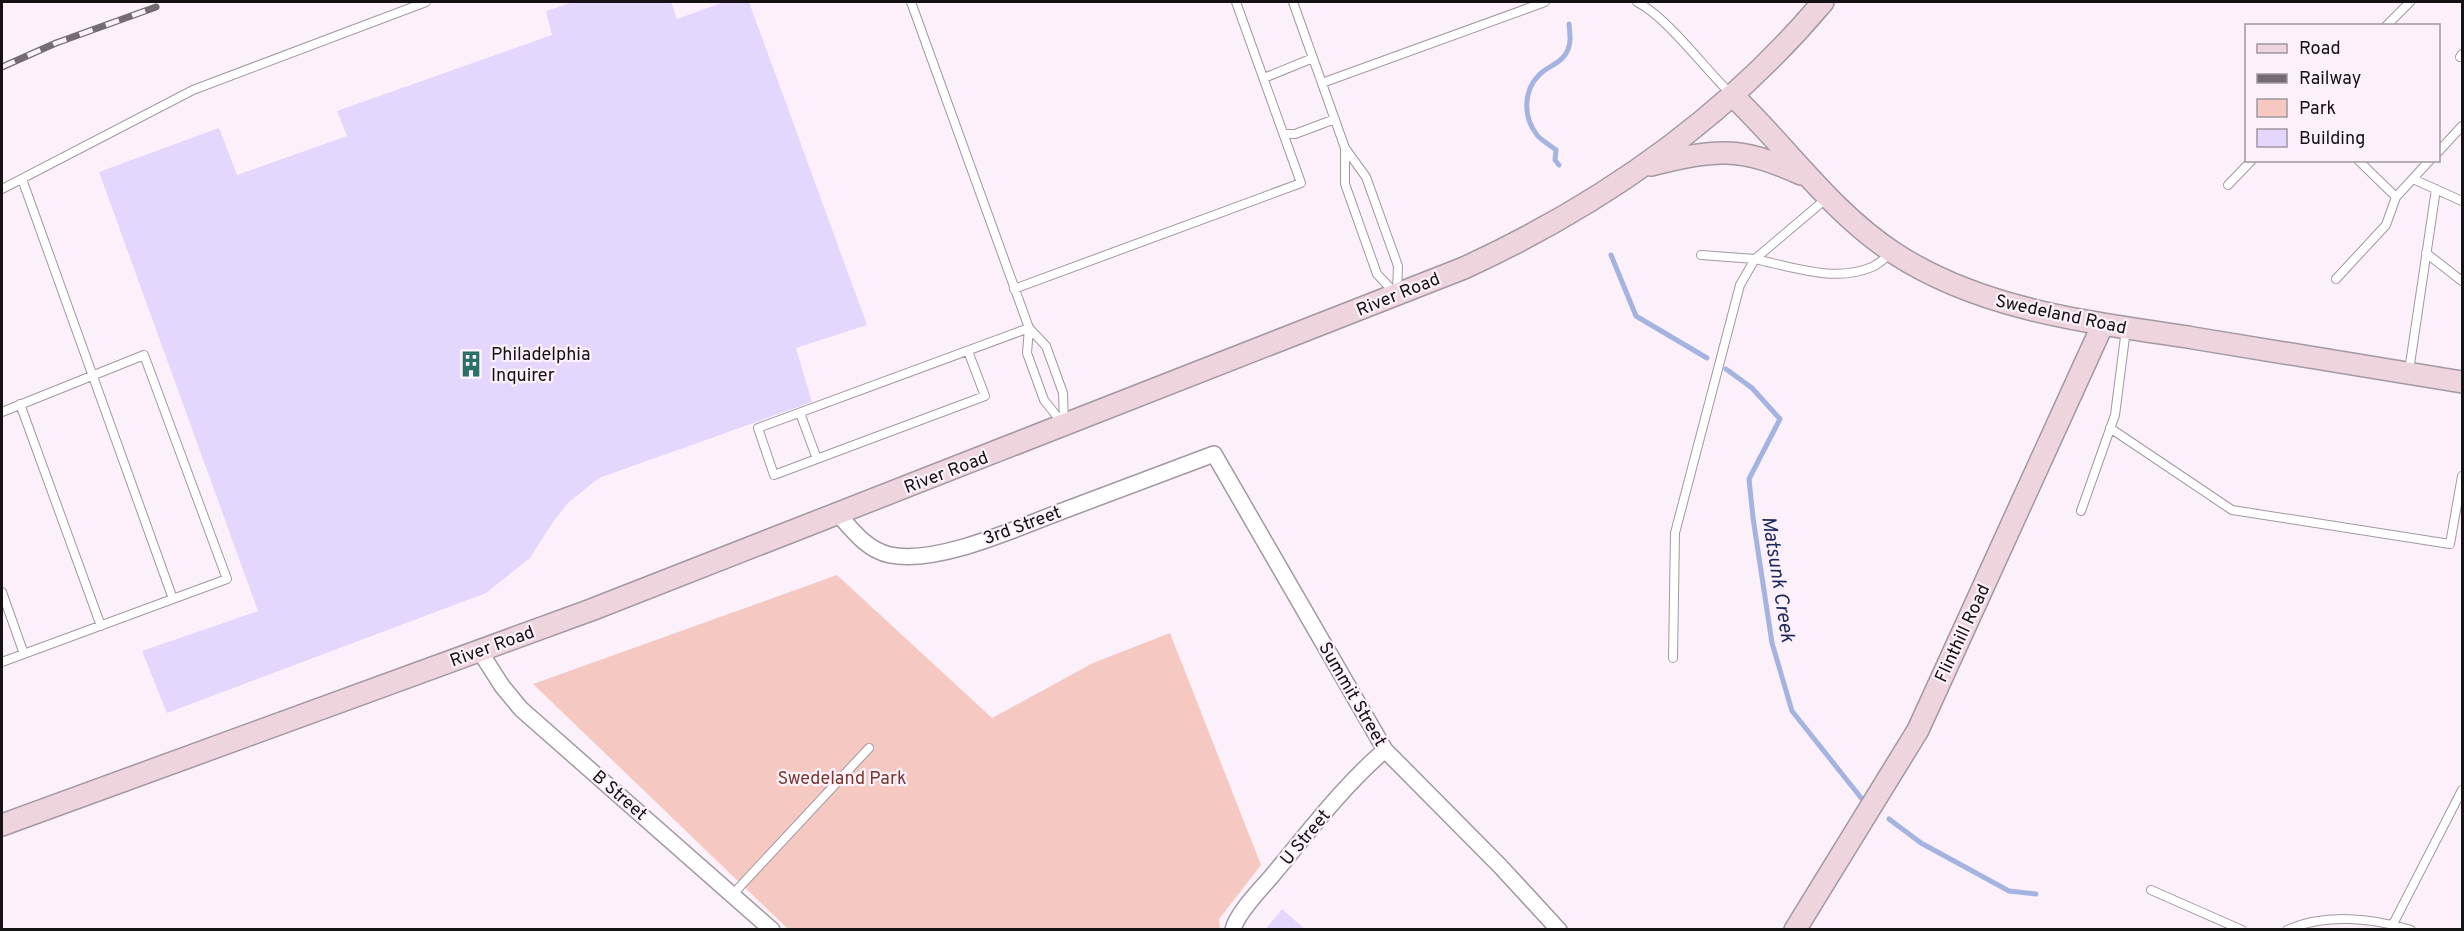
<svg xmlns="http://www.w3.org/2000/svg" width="2464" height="931" viewBox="0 0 2464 931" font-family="Overpass,sans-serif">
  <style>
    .green { fill: #f5c9c2 }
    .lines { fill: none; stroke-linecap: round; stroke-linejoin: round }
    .stream { stroke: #a4b3df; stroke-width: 5 }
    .building { fill: #e4d7fd }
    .lane-casing { stroke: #a298a1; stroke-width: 10 }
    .street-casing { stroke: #a298a1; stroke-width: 18 }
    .secondary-casing { stroke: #a298a1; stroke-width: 24 }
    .lane { stroke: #fff; stroke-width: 8 }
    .street { stroke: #fff; stroke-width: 15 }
    .secondary { stroke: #eed4dc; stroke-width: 21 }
    .rail-casing { stroke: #736c72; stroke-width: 7 }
    .rail { stroke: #fcf1fa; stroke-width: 4.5; stroke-dasharray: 14; stroke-linecap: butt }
    .labels { text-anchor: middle; stroke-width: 4.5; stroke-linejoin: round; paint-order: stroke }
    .street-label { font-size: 18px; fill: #151114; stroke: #fcf1fa }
    .poi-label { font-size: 18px; fill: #151114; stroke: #fcf1fa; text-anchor: start }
    .park-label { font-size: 18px; fill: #7a372e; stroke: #fcf1fa }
    .water-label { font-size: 20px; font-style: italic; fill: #1d285e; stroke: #fcf1fa }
  </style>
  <rect width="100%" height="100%" fill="#fcf1fa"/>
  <path class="green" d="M837,575L992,718L1093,663L1170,633L1261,865L1219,919L1220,929H788L533,684Z"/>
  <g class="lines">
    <path class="stream" d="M1559,165L1555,160L1556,150C1550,145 1542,141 1537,135C1523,117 1523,91 1539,75C1546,67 1558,65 1565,55C1572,45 1570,35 1569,24
      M1611,255L1636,316L1707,358
      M1726,369L1752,388L1780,419L1749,479L1753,518L1772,643L1792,711L1862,799
      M1889,819L1921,843L2009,891L2036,894"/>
  </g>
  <path class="building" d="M573,2H671L677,19L724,2H749L867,325L796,348L812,402L599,478L569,502L553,522L530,558L486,593L167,713L142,651L258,611L99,172L219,128L237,175L347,136L337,111L552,35L546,11Z
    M1282,909L1306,930H1265Z"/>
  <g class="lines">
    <g class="lane-casing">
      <path id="lane" d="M911,2L1029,328L1027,353L1044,400L1063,424
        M1293,2L1345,148L1366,177L1398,266L1397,291
        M1637,2C1668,18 1703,67 1731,94
        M2386,26L2410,2
        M2460,57L2462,54
        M1264,78L1313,58
        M1322,83L1545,2
        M1284,134H1295L1335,119
        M1345,148V184L1377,274L1394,292
        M2438,152L2462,126
        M2358,160L2396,197
        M22,179L173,599
        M2413,179L2462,201
        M2228,185L2252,160
        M2,189L193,90L426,2
        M2426,253L2462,281
        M1701,255L1755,259L1827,198
        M2336,279L2386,225L2396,197L2430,160
        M1014,289L1301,183L1236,2
        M1029,328L1046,346L1063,393L1064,424
        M968,351L985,396L774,475L758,428L1029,328
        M2409,371L2436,189
        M20,404L101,626
        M2,412L144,355L227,579L2,662
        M800,413L817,459
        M2110,428L2232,510L2450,544L2462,476
        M2081,511L2115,415L2126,329
        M2,592L24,654
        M1673,658L1675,533L1740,285L1755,259C1792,267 1835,283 1872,267C1879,264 1885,258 1891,253
        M2151,890L2242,930
        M733,894L869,748
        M2287,930C2325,913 2373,918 2411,930
        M2390,930L2462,790"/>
    </g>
    <g class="street-casing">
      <path id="street" d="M838,514C853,531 867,550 890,555C938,565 1019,527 1065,510C1115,491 1165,472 1214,454L1385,750L1500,866L1559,930
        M479,650L502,686L521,709L772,930
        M1233,930C1236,914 1260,890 1271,877C1307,834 1342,787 1385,750"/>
    </g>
    <g class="secondary-casing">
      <path id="secondary" d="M1732,95C1787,147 1830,211 1894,253C1983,311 2090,322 2193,338C2283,353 2373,367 2462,382
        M1651,165C1716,149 1739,146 1801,174
        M2,825L591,610L1464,268C1601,205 1726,117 1823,2
        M1795,930L1918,730L2103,324"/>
    </g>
    <use href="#lane" class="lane"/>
    <use href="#street" class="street"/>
    <use href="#secondary" class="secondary"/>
    <g class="rail-casing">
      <path id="rail" d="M2,67L56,43L156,7"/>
    </g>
    <use href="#rail" class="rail"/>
  </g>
  <defs>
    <g id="building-bare" transform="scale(2.07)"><path d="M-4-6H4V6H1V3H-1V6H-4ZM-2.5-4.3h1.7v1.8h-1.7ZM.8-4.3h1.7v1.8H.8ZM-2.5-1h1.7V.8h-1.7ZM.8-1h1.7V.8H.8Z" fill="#2a7066" stroke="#fcf1fa" stroke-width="2.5" paint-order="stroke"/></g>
  </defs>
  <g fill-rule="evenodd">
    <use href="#building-bare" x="471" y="364"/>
  </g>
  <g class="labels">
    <g class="street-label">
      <text transform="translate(1398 294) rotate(-22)" y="6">River Road</text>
      <text transform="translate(2061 314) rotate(12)" y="6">Swedeland Road</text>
      <text transform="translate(946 472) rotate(-21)" y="6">River Road</text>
      <text transform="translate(1022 525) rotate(-20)" y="6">3rd Street</text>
      <text transform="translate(1962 633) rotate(-65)" y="6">Flinthill Road</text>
      <text transform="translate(492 646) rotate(-20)" y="6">River Road</text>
      <text transform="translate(1353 694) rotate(60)" y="6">Summit Street</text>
      <text transform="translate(620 795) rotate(41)" y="6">B Street</text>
      <text transform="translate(1305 837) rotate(-50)" y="6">U Street</text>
    </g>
    <g class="poi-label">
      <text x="491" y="360">Philadelphia<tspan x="491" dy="21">Inquirer</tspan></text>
    </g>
    <g class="park-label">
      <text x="842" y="784">Swedeland Park</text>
    </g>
    <g class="water-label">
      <text transform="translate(1779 579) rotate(81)" y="7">Matsunk Creek</text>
    </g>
  </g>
  <rect width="2464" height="931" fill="none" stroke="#151114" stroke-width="6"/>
  <rect x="2245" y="24" width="195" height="138" fill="#fcf1fa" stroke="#a0979e" stroke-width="1.5"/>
  <rect x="2257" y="44" width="30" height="9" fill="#eed4dc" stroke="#a0979e" stroke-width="1.5"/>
  <text x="2299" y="54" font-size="18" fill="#151114">Road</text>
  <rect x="2257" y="74" width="30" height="9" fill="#736c72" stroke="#a0979e" stroke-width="1.5"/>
  <text x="2299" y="84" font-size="18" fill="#151114">Railway</text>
  <rect x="2257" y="99" width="30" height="18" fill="#f5c9c2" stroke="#a0979e" stroke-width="1.5"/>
  <text x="2299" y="114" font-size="18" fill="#151114">Park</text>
  <rect x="2257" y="129" width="30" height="18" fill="#e4d7fd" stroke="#a0979e" stroke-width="1.5"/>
  <text x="2299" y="144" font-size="18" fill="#151114">Building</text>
</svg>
